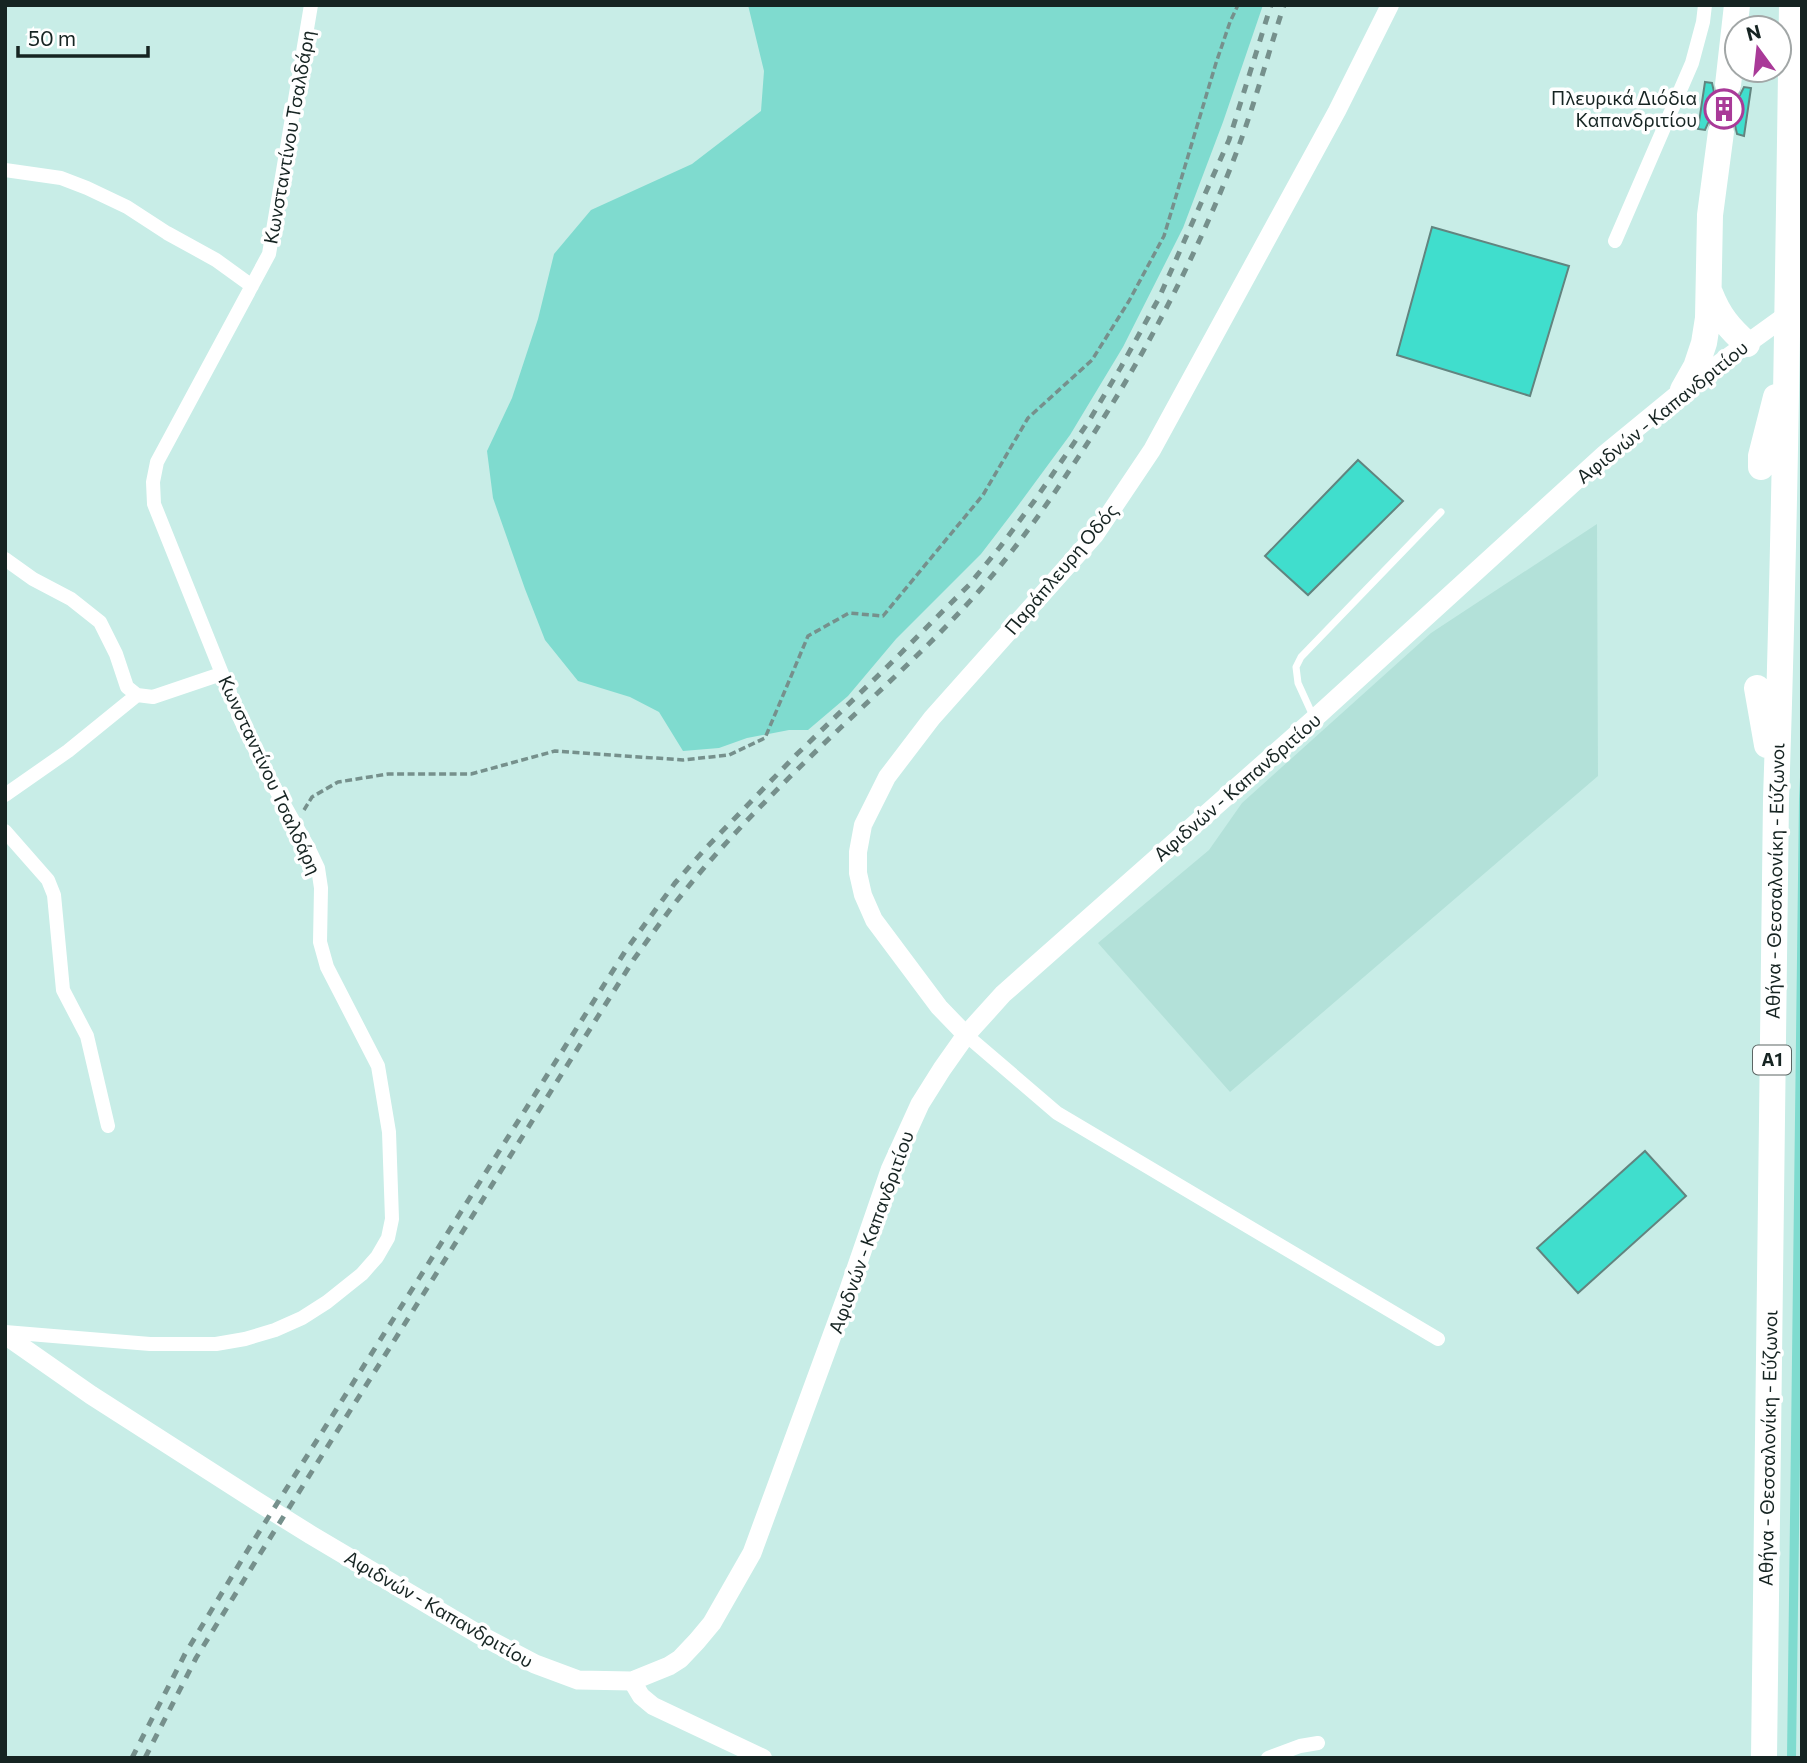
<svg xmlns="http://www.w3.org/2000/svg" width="1807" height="1763" viewBox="0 0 1807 1763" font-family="Commissioner,sans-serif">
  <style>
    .built { fill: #b3e1d9 }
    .green { fill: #7fdbcf }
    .building { fill: #40decd; stroke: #62847f; stroke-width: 2 }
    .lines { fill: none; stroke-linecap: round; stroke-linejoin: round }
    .motorway-tunnel { stroke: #a4c5c0; stroke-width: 26; stroke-dasharray: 26 13; stroke-linecap: butt }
    .path { stroke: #76908c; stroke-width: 3.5; stroke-dasharray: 7 3.5; stroke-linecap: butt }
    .service { stroke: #fff; stroke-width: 7 }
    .minor { stroke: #fff; stroke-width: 14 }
    .tertiary { stroke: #fff; stroke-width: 18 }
    .secondary { stroke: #fff; stroke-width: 19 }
    .motorway { stroke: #fff; stroke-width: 26 }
    .rail { stroke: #76908c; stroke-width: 5; stroke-dasharray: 9 9; stroke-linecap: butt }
    .labels { text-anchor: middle; stroke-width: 7; stroke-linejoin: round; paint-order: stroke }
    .shield { fill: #fff; stroke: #5c6664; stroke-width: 2 }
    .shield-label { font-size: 18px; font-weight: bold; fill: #162422 }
    .poi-label { font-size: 19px; fill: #162422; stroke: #fff; text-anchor: end }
    .street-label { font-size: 19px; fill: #162422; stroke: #fff }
  </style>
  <rect width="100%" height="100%" fill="#c8ede7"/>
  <path class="built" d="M1597,524L1598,776L1230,1092L1098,943L1209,850L1242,803L1431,633Z"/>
  <path class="green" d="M748,5H1263L1223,122L1183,228L1123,347L1070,435L1017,507L981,554L896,639L848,696L808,730H789L747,738L719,748L683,751L659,712L630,697L578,681L545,640L525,589L493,498L487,451L512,398L538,319L554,254L591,210L692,164L761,111L764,71Z
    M1802,735V1305L1796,1758H1787L1799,799Z"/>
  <path class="building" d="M1705,82L1712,83L1714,92L1718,97L1726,100L1735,99L1740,95L1744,87L1751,88L1744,136L1737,134L1735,125L1731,120L1724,117L1714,118L1708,123L1705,130L1698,129Z
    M1432,227L1569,266L1530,396L1397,355Z
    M1358,460L1403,501L1308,595L1265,556Z
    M1645,1151L1686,1196L1578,1293L1537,1248Z"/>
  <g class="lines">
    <path class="motorway-tunnel" d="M1721,132L1728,85"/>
    <path class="path" d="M304,810L312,797L338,782L388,774H471L555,751L683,760L729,755L765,738L808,636L849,613L883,616L983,495L1028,418L1092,360L1129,301L1164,236L1216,63L1230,22L1238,5"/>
    <path class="service" d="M1314,718L1298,683L1296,667L1301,657L1441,512"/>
    <path class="minor" d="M5,170L61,178L87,188L127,207L167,233L216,260L252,286
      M1615,241L1692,63L1703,22L1705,5
      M5,559L33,579L71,599L100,622L116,654L127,687L137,695L153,697L221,674
      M5,795L68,751L137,695
      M5,831L48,880L54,895L63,990L87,1036L108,1126
      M966,1035L1057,1113L1438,1339
      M5,1332L150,1344H216L245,1339L275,1330L302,1318L327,1302L362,1274L377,1257L388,1238L392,1219L389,1132L378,1066L327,967L320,942L321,888L318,868L308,847L268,776L241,721L154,504L153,482L157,462L269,254L311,5
      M1268,1758L1300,1746L1318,1743"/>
    <path class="tertiary" d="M966,1035L939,1007L874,920L863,895L858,873V852L863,825L887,777L932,718L1095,535L1152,450L1337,111L1390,5
      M632,1681L641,1696L653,1706L763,1758"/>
    <path class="secondary" d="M5,1335L91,1395L258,1502L311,1535L478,1634L535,1664L578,1680L632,1681L669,1666L680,1659L697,1641L712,1623L752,1553L848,1292L890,1170L920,1104L942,1069L966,1035L1003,994L1314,719L1605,454L1683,390L1802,304"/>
    <path class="motorway" d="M1728,85L1737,5
      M1710,293C1719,316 1729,328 1747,344
      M1683,390L1696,367L1704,343L1708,318L1710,215L1721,132
      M1761,467V456L1776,397
      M1757,688L1767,745
      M1764,1758L1776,799C1785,534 1788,270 1792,5"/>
    <path class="rail" d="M132,1758L185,1654L249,1548L626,950L675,883L705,849L797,754L886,668L969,585L1000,547L1035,500L1089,421L1121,367L1159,298L1229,140L1271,5
      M145,1758L196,1658L260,1554L634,959C650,937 666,914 683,893C721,846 764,802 807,760C865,703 926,651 979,591C1013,552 1043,511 1071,468C1138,369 1194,263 1237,151C1255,103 1268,54 1284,5"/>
  </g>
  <defs>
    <g id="building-ring" transform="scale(2.0125)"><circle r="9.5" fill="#fff" stroke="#a93a98" stroke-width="1.5"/><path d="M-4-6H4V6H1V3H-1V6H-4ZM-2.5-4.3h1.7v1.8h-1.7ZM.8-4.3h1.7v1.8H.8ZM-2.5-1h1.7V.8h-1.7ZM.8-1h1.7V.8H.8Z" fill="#a93a98"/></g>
  </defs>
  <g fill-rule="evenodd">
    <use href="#building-ring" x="1724" y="109"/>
  </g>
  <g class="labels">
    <rect class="shield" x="1753" y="1045.5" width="38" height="29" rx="5"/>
    <g class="shield-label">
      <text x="1772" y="1066">Α1</text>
    </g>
    <g class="poi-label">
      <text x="1697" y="105">Πλευρικά Διόδια<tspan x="1697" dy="22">Καπανδριτίου</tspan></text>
    </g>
    <g class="street-label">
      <text transform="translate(289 137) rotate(-80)" y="7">Κωνσταντίνου Τσαλδάρη</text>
      <text transform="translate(1662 412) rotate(-39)" y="7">Αφιδνών - Καπανδριτίου</text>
      <text transform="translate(1061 569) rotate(-50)" y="7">Παράπλευρη Οδός</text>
      <text transform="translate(270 775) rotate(65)" y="7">Κωνσταντίνου Τσαλδάρη</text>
      <text transform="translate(1237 787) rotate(-41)" y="7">Αφιδνών - Καπανδριτίου</text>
      <text transform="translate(1775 881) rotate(-89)" y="7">Αθήνα - Θεσσαλονίκη - Εύζωνοι</text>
      <text transform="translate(871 1232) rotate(-70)" y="7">Αφιδνών - Καπανδριτίου</text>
      <text transform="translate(1768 1448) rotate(-89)" y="7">Αθήνα - Θεσσαλονίκη - Εύζωνοι</text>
      <text transform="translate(439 1609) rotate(30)" y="7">Αφιδνών - Καπανδριτίου</text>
    </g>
  </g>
  <rect width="1807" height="1763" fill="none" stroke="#162422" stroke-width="14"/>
  <g transform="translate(1758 49) rotate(345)"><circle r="33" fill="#ffffff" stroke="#a2a7a7" stroke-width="2"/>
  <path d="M0-5L12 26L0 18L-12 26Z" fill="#a93a98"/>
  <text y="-10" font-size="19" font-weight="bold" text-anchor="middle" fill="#162422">N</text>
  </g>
  <path d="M18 46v10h130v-10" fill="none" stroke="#162422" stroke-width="3.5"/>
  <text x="28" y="46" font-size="21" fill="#162422" stroke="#ffffff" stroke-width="5" paint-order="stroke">50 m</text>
</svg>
